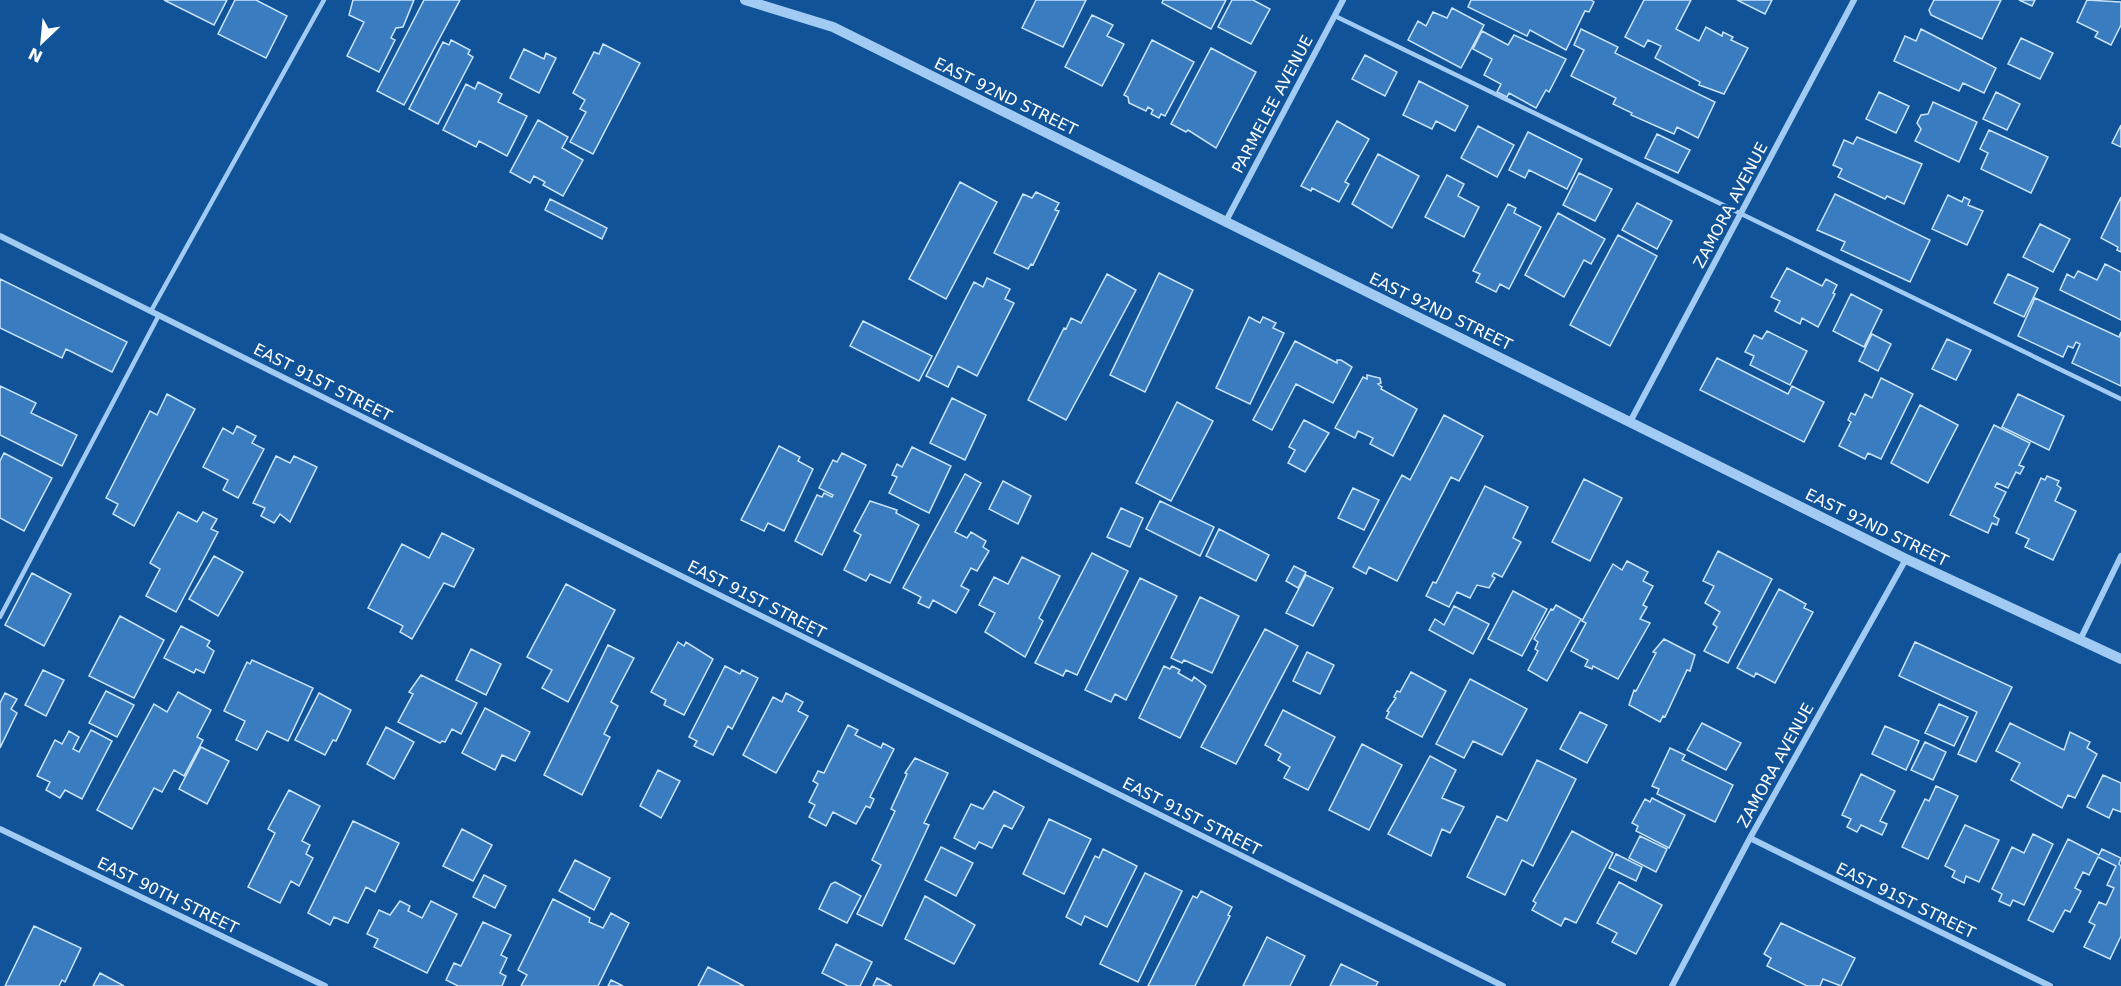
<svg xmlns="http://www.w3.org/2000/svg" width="2121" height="986" viewBox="0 0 2121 986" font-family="'DejaVu Sans',sans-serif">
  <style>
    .building { fill: #397dc0; stroke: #cae4fe; stroke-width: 1.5 }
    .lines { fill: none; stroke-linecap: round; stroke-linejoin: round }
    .service { stroke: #a2cbf4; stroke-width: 4.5 }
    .minor { stroke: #a2cbf4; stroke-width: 6 }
    .tertiary { stroke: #a2cbf4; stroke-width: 10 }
    .labels { text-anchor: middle; stroke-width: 5; stroke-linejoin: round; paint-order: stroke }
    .street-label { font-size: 16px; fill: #fff; stroke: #115398 }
  </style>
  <rect width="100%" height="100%" fill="#115398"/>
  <path class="building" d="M164,0H227L214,25Z
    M235,0H256L287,16L266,58L218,34Z
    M353,0H414L403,27L396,28L391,38L395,40L379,72L347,56L364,22L349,15Z
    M424,0H460L404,105L377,91Z
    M1036,0H1086L1063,47L1022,28Z
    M1163,0H1226L1211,29L1162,3Z
    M1232,0H1253L1270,9L1251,44L1218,27Z
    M1471,0H1591L1594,2L1589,12L1585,11L1566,50L1530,30L1527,36L1468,7Z
    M1644,0H1691L1676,29L1699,41L1706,27L1722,36L1723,32L1733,37L1731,40L1748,48L1724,94L1699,85L1700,82L1655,58L1661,46L1648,40L1644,47L1625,37Z
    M1737,0H1772L1765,14Z
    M1934,0H2001L1982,39L1931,15L1929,10Z
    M2019,0H2035L2032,6Z
    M2087,0L2121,2V25L2111,45L2095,37L2098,32L2077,22Z
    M1452,8L1484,25L1461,68L1408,40L1418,21L1426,26L1433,12L1447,18Z
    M1092,15L1113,25L1107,36L1124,44L1102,86L1065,67Z
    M1581,29L1618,47L1615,53L1715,102L1698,138L1677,127L1674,134L1631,115L1632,113L1613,104L1616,98L1571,76L1584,50L1574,45Z
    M1921,29L1996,68L1984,93L1963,83L1959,91L1894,61L1905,36L1916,41Z
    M1482,31L1508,45L1514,35L1566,59L1549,92L1546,90L1536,108L1509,93L1507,97L1497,92L1501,84L1484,75L1492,59L1473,49Z
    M2021,38L2053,53L2040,79L2008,64Z
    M451,40L470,50L468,54L473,57L438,124L409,109L443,42L449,45Z
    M1152,40L1194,62L1165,116L1161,114L1159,118L1151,114L1153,110L1148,107L1146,111L1129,103L1128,97L1124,95Z
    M603,44L640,63L593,154L570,142L586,112L580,109L585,100L573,93L594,52L599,54Z
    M1211,48L1256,72L1216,148L1188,130L1186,132L1171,124Z
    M524,49L544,59L546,53L556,58L539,93L510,78Z
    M1365,55L1397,72L1385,96L1352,79Z
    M1419,81L1468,106L1455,131L1436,121L1432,129L1403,115Z
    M478,82L502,94L498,102L527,116L507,156L479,141L476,147L443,130L466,84L475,89Z
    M1879,92L1909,106L1896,133L1866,119Z
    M1996,92L2020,104L2007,130L1983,119Z
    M1933,102L1977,122L1959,162L1915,141L1921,129L1917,123L1921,115L1928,114Z
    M538,120L568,137L562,148L583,160L563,196L543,185L545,182L534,176L530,183L510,172Z
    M1337,121L1369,139L1345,182L1349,184L1339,202L1312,188L1311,191L1301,186Z
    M2121,125V147L2112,143Z
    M1478,126L1514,145L1497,177L1461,158Z
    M1989,130L2048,157L2031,193L1981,169L1988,153L1980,149Z
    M1528,132L1582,159L1567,189L1529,170L1525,178L1509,170Z
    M1657,134L1690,150L1678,173L1645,158Z
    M1857,137L1922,164L1904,204L1887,196L1885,199L1838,177L1842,169L1833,165L1844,140L1853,144Z
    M1378,154L1419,176L1392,228L1352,204Z
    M1579,173L1612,189L1595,221L1563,205Z
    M1447,175L1464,184L1458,196L1479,207L1464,237L1425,217Z
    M960,182L997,202L946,299L909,279Z
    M1036,192L1059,203L1055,210L1059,211L1033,265L1031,264L1028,269L994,253L1023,194L1032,198Z
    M1835,194L1930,240L1910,282L1841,250L1845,242L1817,230Z
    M1948,195L1962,202L1964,197L1970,200L1968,205L1983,211L1967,245L1932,229Z
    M2121,197V252L2117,250L2118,247L2101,238Z
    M550,199L607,228L602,239L545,210Z
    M1637,203L1672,221L1657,249L1622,230Z
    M1508,204L1516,208L1514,213L1541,227L1509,289L1500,284L1496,292L1476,282L1480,274L1473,271Z
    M1558,213L1605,239L1591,264L1584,260L1564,297L1525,275Z
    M2040,224L2070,239L2053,272L2023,257Z
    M1618,235L1657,256L1610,346L1570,325Z
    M2105,264L2121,272V320L2060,290L2067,274L2074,278L2078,271L2097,280Z
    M1787,268L1822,286L1826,279L1837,285L1833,293L1835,294L1818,327L1802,318L1800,324L1775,311L1780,301L1771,297Z
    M1159,273L1193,290L1145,392L1110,375Z
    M1107,274L1136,290L1066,420L1028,400L1064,328L1066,329L1071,318L1081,323Z
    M2008,274L2038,288L2024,317L1994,303Z
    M987,278L1010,289L1005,299L1014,303L977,376L958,366L948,387L926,376L974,282L983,287Z
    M0,279L127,342L112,372L66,349L62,358L0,328Z
    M1851,294L1882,310L1864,347L1833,331Z
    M2035,298L2119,337L2121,332V386L2072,363L2080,344L2076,342L2073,348L2068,346L2063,357L2018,336Z
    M1249,317L1260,323L1263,317L1276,323L1273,328L1284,333L1250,404L1216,388Z
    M863,321L932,356L919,381L850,346Z
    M1767,331L1807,351L1790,385L1750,365L1754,356L1745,352L1754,335L1762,339Z
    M1872,334L1891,344L1878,371L1859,361Z
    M1947,339L1971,350L1956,380L1932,369Z
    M1295,341L1337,363V360H1341L1352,367L1333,403L1296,384L1272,430L1253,420Z
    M1717,358L1788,394L1792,386L1824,402L1804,442L1700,390Z
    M1367,375L1380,378L1381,383L1378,384L1382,387L1381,389L1417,409L1393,456L1370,444L1373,438L1358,431L1355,438L1335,428L1363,377L1367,379Z
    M1881,378L1913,394L1881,459L1868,453L1865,459L1839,446L1851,422L1848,420L1851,413L1855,415L1865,394L1872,398Z
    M0,386L36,403L31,413L77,435L62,466L0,435Z
    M167,394L195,409L134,526L113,514L118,504L106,498L150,411L157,415Z
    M2018,394L2064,416L2049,450L2002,427Z
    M952,398L986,415L965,460L930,443Z
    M1177,402L1213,421L1171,501L1136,483Z
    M1920,405L1958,425L1928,483L1891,463Z
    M1444,415L1483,436L1459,481L1451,477L1397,581L1369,567L1366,574L1353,567L1402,475L1410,480Z
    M1304,420L1329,433L1305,472L1288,463L1295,450L1289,447Z
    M1994,425L2030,443L2019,465L2024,467L2020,474L2016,472L2008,488L1997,483L1995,487L2006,492L1994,516L1999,519L1997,525L1992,523L1988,533L1950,515Z
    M237,426L256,436L252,443L264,449L238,498L223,490L228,480L203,467L223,428L233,434Z
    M779,446L800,457L798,461L813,469L784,531L768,523L764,531L741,520Z
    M912,447L951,466L929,513L889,493L897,477L892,475L897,464L902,467Z
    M4,453L52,478L24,531L0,518V461Z
    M842,453L866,465L822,555L795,541L817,495L822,497L824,493L832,497L833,495L819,488L833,460L837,462Z
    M276,456L290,463L294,456L317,467L290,522L280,514L274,523L261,516L265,508L253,503Z
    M965,474L981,483L955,532L967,538L971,532L986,541L983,547L989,551L977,571L971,568L961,586L969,590L956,613L933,600L929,608L918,603L921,597L903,588Z
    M2047,476L2059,481L2057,485L2061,488L2055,501L2076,511L2053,560L2025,547L2029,539L2016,533L2041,478L2045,480Z
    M1584,479L1622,498L1590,561L1552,542Z
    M1003,481L1031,496L1018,524L989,509Z
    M1485,486L1528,507L1513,538L1521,542L1502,577L1494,573L1492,576L1495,578L1489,588L1477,585L1470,598L1457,592L1449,607L1426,596L1433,582L1436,583Z
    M1353,488L1379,500L1364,530L1338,518Z
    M870,501L897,510L896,513L919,525L890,583L870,574L866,581L844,570L861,535L854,531Z
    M1160,501L1214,527L1200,556L1146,529Z
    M1121,508L1143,518L1130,547L1107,537Z
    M178,512L197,522L203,512L217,519L211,529L218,532L176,612L146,596L160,569L150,563Z
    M1219,529L1269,555L1256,581L1206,556Z
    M442,533L474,549L454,587L444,583L412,639L400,632L403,626L368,608L402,544L429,558Z
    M1718,551L1772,579L1728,663L1704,651L1717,627L1713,624L1720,612L1705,603L1714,586L1703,581Z
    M1092,553L1128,571L1077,675L1066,670L1063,676L1035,663Z
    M214,556L243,572L218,616L189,599Z
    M1022,557L1060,576L1039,618L1043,621L1025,657L985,632L995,613L979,605L994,577L1008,584Z
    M1627,561L1648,572L1643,581L1653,586L1643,605L1647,607L1640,619L1650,623L1618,679L1593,666L1592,669L1585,666L1588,660L1571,651L1586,623L1582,621L1613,564L1622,570Z
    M1294,566L1306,572L1298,588L1286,581Z
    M32,573L71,594L44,646L5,625Z
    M1306,575L1333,588L1313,626L1286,613Z
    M1140,578L1177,596L1126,700L1115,694L1111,702L1085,690Z
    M566,584L615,610L568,702L542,688L552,670L527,657Z
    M1779,589L1806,604L1804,608L1813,612L1775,683L1756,673L1754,677L1737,668Z
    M1513,591L1547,609L1522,656L1488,639Z
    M1200,597L1239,616L1212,673L1184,660L1182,663L1171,658Z
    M1556,605L1581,619L1547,681L1528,670L1538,651L1535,649L1538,642L1534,639L1551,609L1553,610Z
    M1454,606L1489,624L1473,654L1429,630L1435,619L1444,625Z
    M120,616L164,640L134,698L89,676Z
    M181,626L210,641L207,646L214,651L204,673L196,669L194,673L164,658Z
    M1265,629L1298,646L1236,764L1201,747Z
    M1664,639L1695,655L1690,671L1687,670L1665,717L1663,716L1660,722L1629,705L1634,690L1636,691L1656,653L1653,652Z
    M678,642L684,646L686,642L713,659L684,715L664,705L666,700L651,692Z
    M1915,642L2012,687L1976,762L1958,754L1977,712L1899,676Z
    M608,645L634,658L611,702L618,706L604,734L610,737L582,795L544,775Z
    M471,649L501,664L486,695L456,680Z
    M1307,652L1334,665L1320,694L1293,681Z
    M252,660L313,688L288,741L267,731L257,750L236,740L245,721L224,711L247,662L250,664Z
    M725,666L740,674L742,670L758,678L732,729L728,726L713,755L694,746L697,741L689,737Z
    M1164,666L1170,669L1172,666L1180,670L1178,673L1192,681L1194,677L1206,686L1180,738L1139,718Z
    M43,670L64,680L46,716L25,705Z
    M1411,672L1446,691L1422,737L1386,718L1389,712L1387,711L1396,698L1394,697L1397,691L1400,692Z
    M421,675L477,703L461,734L452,729L445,742L442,741L440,743L398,722L413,694L409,692Z
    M1470,679L1527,709L1502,755L1473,741L1464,758L1436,744Z
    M106,691L134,705L117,737L89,723Z
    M178,692L211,710L197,737L203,740L184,776L174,770L162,792L154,788L132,829L97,810L154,704L167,712Z
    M5,693L17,699L11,709L17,713L0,748V703Z
    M319,693L351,710L336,741L333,740L325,755L295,740Z
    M786,693L803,702L798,711L808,716L776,773L743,755L773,697L782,702Z
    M1939,704L1968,717L1954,746L1925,733Z
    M485,708L530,732L515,761L502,755L495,770L462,753Z
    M1283,710L1335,737L1308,790L1284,778L1290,767L1278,760L1281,754L1265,745Z
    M1580,712L1607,725L1587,763L1560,749Z
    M1702,723L1741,743L1726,770L1687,750Z
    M2010,723L2064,750L2070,732L2090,742L2087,748L2097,754L2075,798L2068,795L2062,808L2011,780L2020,763L1996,751Z
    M848,725L858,730L855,735L881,748L883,743L894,749L870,797L874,799L870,808L866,806L856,824L833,812L826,826L809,817L815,805L809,802L818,784L813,781L818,771L824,773Z
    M1885,726L1919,741L1906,770L1872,754Z
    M386,727L414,742L394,779L367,764Z
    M91,730L112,741L82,799L65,790L60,798L46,790L50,782L37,776L55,740L62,744L69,731L79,737L73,749L79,752Z
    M1925,742L1946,752L1933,780L1911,770Z
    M1362,744L1402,765L1369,830L1329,810Z
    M201,747L229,761L207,804L179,789Z
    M1670,748L1685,755L1682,760L1733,785L1715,822L1657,794L1659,789L1652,786Z
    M1430,756L1456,770L1442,798L1464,807L1450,833L1442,829L1431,856L1388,834Z
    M915,758L948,773L924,823L929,825L882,926L857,914L881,865L872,860L895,811L891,809L907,774L905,773Z
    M1537,760L1576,779L1533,866L1522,860L1505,895L1467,877L1497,816L1507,821Z
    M658,770L680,781L661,818L640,806Z
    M1861,774L1895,791L1880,821L1887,824L1882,835L1861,825L1857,832L1847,827L1851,819L1842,815Z
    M2103,775L2121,783V812L2113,809L2109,818L2087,807Z
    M1936,786L1958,796L1928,859L1902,847L1925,799L1929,801Z
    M289,790L320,806L302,841L310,845L306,854L313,858L299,886L291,881L280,903L248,887L275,833L268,829Z
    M994,791L1024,807L1012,829L1004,825L992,848L979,842L975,849L954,838L971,804L983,809Z
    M1652,798L1685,815L1669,848L1636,831L1638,826L1632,823L1645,799L1650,802Z
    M1049,819L1091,839L1064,894L1023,874Z
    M353,821L399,843L375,892L366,887L348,923L334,917L330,925L308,913Z
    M1965,825L1999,840L1979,882L1966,876L1964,883L1952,877L1955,871L1945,866Z
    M462,829L492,845L473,881L443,866Z
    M1572,831L1613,853L1576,923L1565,918L1561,926L1532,910L1536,903L1533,901Z
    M2033,834L2053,844L2024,905L2013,900L2010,906L1999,901L2002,894L1992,889L2012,847L2024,853Z
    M1640,836L1667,849L1656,872L1629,858Z
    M2068,839L2099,855L2102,849L2121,858L2119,864L2121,866V936L2110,959L2084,947L2095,925L2089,922L2099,902L2106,905L2114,888L2107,885L2116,866L2098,857L2089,875L2083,872L2075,888L2081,891L2070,912L2065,910L2053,932L2028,920Z
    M941,847L973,863L956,896L925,880Z
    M1103,849L1137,866L1107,927L1085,916L1081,925L1066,917L1095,856L1099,858Z
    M1616,854L1642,867L1636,881L1609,868Z
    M575,860L610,878L594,910L559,891Z
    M1145,873L1182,891L1138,982L1100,964Z
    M484,875L506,886L495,908L473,897Z
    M835,882L861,896L847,923L819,909L831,884Z
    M1619,882L1662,905L1636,954L1612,942L1617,933L1597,923Z
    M1201,891L1232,907L1228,915L1230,916L1195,986H1148L1193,896L1197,898Z
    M925,896L975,925L954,964L905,939Z
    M553,899L590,918L589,922L603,928L611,913L629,923L598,986H521L527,975L518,970Z
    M400,901L410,906L408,911L422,918L431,901L457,914L427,973L374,947L378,939L367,934L379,910L390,915Z
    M483,922L511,935L501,955L507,958L500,973L506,976L502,986H458L446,980L454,963L461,966Z
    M1781,923L1855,958L1841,986L1823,979L1820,986H1807L1767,966L1771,958L1764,954Z
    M34,926L81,948L65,982L62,980L59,986H5Z
    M1267,937L1305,956L1290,986H1243Z
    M836,944L872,962L860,986H848L822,973Z
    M1341,964L1378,982L1376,986H1330Z
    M708,967L744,986H698Z
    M100,973L124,986H93Z
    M877,978L892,986H873Z
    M611,980L623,986H608Z"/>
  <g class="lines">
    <path class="service" d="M1335,16L2121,399
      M151,311L324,0
      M0,617L159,315"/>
    <path class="minor" d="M1226,221L1343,0
      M0,236L1503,986
      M1630,422L1854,0
      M2080,640L2121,556
      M0,829L325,986
      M1750,838L2050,986
      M1672,986L1750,838L1906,559"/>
    <path class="tertiary" d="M745,0L833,27L1906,559L2121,659"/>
  </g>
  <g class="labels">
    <g class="street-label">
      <text transform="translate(1006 96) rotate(26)" y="6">EAST 92ND STREET</text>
      <text transform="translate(1272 104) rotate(-62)" y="6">PARMELEE AVENUE</text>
      <text transform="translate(1730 205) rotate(-62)" y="6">ZAMORA AVENUE</text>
      <text transform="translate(1441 311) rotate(26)" y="6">EAST 92ND STREET</text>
      <text transform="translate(323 382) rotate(27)" y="6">EAST 91ST STREET</text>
      <text transform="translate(1877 527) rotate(26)" y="6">EAST 92ND STREET</text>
      <text transform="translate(757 599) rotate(27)" y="6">EAST 91ST STREET</text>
      <text transform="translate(1775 765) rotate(-61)" y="6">ZAMORA AVENUE</text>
      <text transform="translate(1192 816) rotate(27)" y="6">EAST 91ST STREET</text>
      <text transform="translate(168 895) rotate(26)" y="6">EAST 90TH STREET</text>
      <text transform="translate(1906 900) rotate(26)" y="6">EAST 91ST STREET</text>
    </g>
  </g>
  <g transform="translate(42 42) rotate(206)" stroke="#115398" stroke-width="4.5" paint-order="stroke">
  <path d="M0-4.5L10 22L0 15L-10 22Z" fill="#ffffff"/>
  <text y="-9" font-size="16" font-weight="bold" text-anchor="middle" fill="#ffffff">N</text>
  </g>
</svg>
